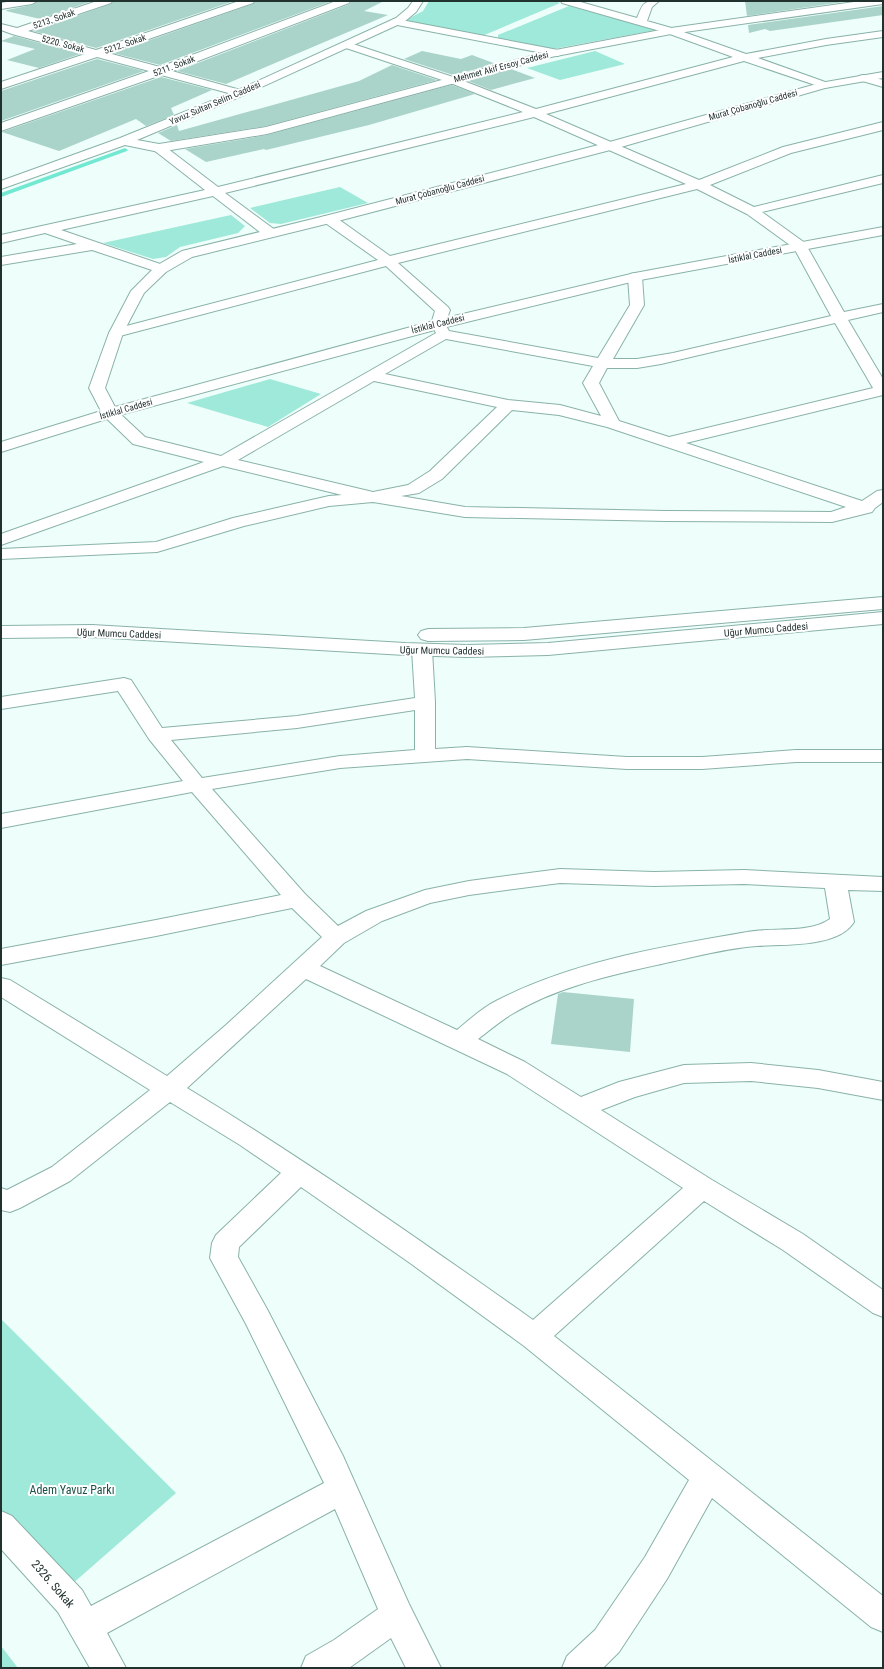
<svg xmlns="http://www.w3.org/2000/svg" width="884" height="1669" viewBox="0 0 884 1669" font-family="'Roboto Condensed',sans-serif">
  <style>
    .green { fill: #9ee9d9 }
    .lines { fill: none; stroke-linecap: round; stroke-linejoin: round }
    .stream { fill: #72e8d2; fill-rule: evenodd }
    .building { fill: #aad4ca }
    .street-casing { stroke: #89b2a9; stroke-width: 2 }
    .secondary-casing { stroke: #89b2a9; stroke-width: 2 }
    .street { fill: #fff; fill-rule: evenodd }
    .secondary { fill: #fff; fill-rule: evenodd }
    .labels { text-anchor: middle; stroke-width: 4; stroke-linejoin: round; paint-order: stroke }
    .far-street-label { font-size: 9px; fill: #21312e; stroke: #fff }
    .street-label { font-size: 10px; fill: #21312e; stroke: #fff }
    .near-park-label { font-size: 12px; fill: #1d5047; stroke: #fff }
    .near-street-label { font-size: 12px; fill: #21312e; stroke: #fff }
  </style>
  <rect width="100%" height="100%" fill="#eefefa"/>
  <path class="green" d="M429,1H555L560,3L482,36L404,21L423,11Z
    M569,6L656,30L553,49L498,38V35Z
    M595,51L625,64L560,80L527,68Z
    M340,187L368,203L281,224L270,223L250,208Z
    M231,215L245,226L238,233L180,247L166,257L153,259L103,243Z
    M270,379L321,394L268,427L187,403Z
    M1,1319L176,1493L71,1585L1,1528Z
    M1,1646L18,1668H1Z"/>
  <g class="lines">
    <path class="stream" d="M125,148L128,150L127,151L1,197V193Z"/>
  </g>
  <path class="building" d="M38,1H92L40,19L6,11L7,10L32,5Z
    M113,1H234L96,48L33,31L111,4Z
    M255,1H332L160,65L113,53L253,4Z
    M351,1H384L364,11L388,15L226,84L177,71L350,4Z
    M745,1H850L747,16Z
    M883,6V15L770,31L765,29L749,33L748,25Z
    M14,36L80,54L39,68L7,60L35,49L1,41Z
    M422,51L461,59L472,55L496,64L453,75L404,59Z
    M97,59L144,71L1,121V91Z
    M392,65L437,80L266,126L171,141L158,133L177,125L179,131L359,81Z
    M511,69L535,78L491,90L468,81Z
    M161,77L212,90L171,108L174,115L146,126L136,119L59,151L2,132Z
    M452,85L475,94L369,125L266,150L264,149L206,162L185,149L267,135Z
    M563,992L634,999L630,1052L551,1044L558,994Z"/>
  <g class="lines">
    <g class="street-casing">
      <path id="street" d="M97,1H112L111,3L28,31L96,50L239,1H254L253,3L108,53L160,67L336,1H350L349,3L172,71L244,91L246,93L244,95H236L161,75L1,131V123L149,71L97,57L1,89V82L85,54L12,34L1,30V24L17,28Z
        M561,1H577L637,18C643,4 642,1 659,1L652,7L647,21L675,29L746,54L826,39L883,31V37L826,45L758,58L828,83L830,85L828,87L824,88L744,61L546,114L699,180L783,147L883,122V130L791,153L710,185L754,207L883,175V183L762,212L805,243L844,312L883,304V312L848,320L883,379V395L686,443L862,501L877,491L883,490V502L875,508L872,512L832,522L666,521L465,517L373,502L329,506L244,526L157,552L1,559V549L156,542L233,518L329,496L342,495L223,466L1,545V534L204,462L133,444L104,416L102,413L104,410L110,408L116,410L145,437L221,456L436,333L431,324L435,311L386,266L116,337L111,336L109,333L111,330L378,260L324,222L322,219L324,216H334L390,256L686,184L534,117L225,193L275,230L277,233L275,236H265L213,196L61,230L166,266L168,269L166,272L161,273L92,250L1,265V257L77,244L45,233L1,243V235L205,190L155,151L153,148L155,145H163L218,187L523,112L448,82L343,47L342,45L343,43L347,42L456,78L536,109L733,57L667,33L562,3ZM697,189L747,214L794,248L831,316L673,353L637,359H613L644,305L642,277L640,274L635,273L630,274L628,277L630,305L598,358L449,331L445,324L450,310L448,307L398,263ZM835,323L873,388L669,437L619,421L599,383L607,368H637L661,364ZM446,339L593,366L583,383L601,416L560,405L508,400L385,374ZM374,381L497,407L430,471L408,485L373,492L238,460ZM512,410L559,415L607,427L846,507L831,512L666,511L465,507L401,496L419,493L442,479Z
        M396,19L558,50L563,53L558,56L392,24L391,22L392,20Z
        M863,75L883,80V87L859,80L857,78L859,76Z
        M422,644L429,646L432,650L435,702V749L467,747L627,757H702L796,750H883V762H796L702,769H627L467,759L340,768L212,789L305,894L338,926L366,911L425,890L469,881L560,869L654,872L744,870L883,877V891L848,890L854,922C838,948 784,944 757,946C728,948 698,956 670,962C617,974 560,985 512,1014C500,1021 489,1031 478,1039L525,1062L581,1097L619,1082L684,1065L751,1063L818,1070L883,1082V1100L818,1088L751,1081L684,1083L635,1097L601,1110L712,1180L803,1234L883,1290V1317L873,1313L783,1250L704,1201L554,1336L883,1596V1632L871,1627L712,1498L667,1579L619,1652L603,1668H562L567,1656L595,1630L645,1557L689,1480L524,1346L410,1263L301,1187L239,1247L238,1257L267,1309L343,1456L409,1604L441,1668H406L391,1638L349,1668H301L306,1656L334,1640L378,1609L335,1509L107,1633L126,1668H90L58,1612L1,1549V1511L12,1516L82,1590L91,1606L324,1483L246,1324L210,1258L212,1243L216,1235L281,1173L240,1145L170,1102L70,1181L20,1208L10,1212L1,1210V1188L7,1190L52,1167L150,1090L1,997V978L10,980L167,1076L226,1025L322,937L292,908L156,936L1,965V949L156,920L281,895L192,792L1,828V814L183,781L149,739L118,691L1,709V697L124,678L131,680L162,728L297,716L415,698L412,650L415,646ZM415,710V750L340,756L202,778L171,740L297,728ZM560,883L654,886L744,884L825,888L830,919C809,934 772,927 747,932C662,947 573,961 496,1001C482,1008 469,1020 457,1030L320,966L344,943L382,921L430,903L469,895ZM306,979L507,1074L683,1188L533,1320C420,1240 306,1160 187,1088Z"/>
    </g>
    <g class="secondary-casing">
      <path id="secondary" d="M13,1H37L32,4L1,9V3Z
        M413,1H423L416,12L404,22L244,95L137,140L159,144L266,127L550,51L671,28L861,1H883V4L671,34L551,57L267,134L159,152L125,145L1,189V181L120,138L236,91L396,18L408,8Z
        M883,72V78L825,88L614,149L334,222L192,257L166,272L144,293L123,333L105,388L115,407L433,321L635,273L883,227V235L635,281L442,328L116,416L1,452V442L101,411L89,388L109,333L131,291L156,266L182,251L325,216L606,143L820,83Z
        M883,597V609L524,640L428,641L421,639L418,635L421,631L428,629L524,628Z
        M883,612V624L548,655L466,657L405,655L92,637L1,638V626L92,625L405,643L466,645L548,643Z"/>
    </g>
    <use href="#street" class="street"/>
    <use href="#secondary" class="secondary"/>
  </g>
  <g class="labels">
    <g class="far-street-label">
      <text transform="translate(54 19) rotate(-19)" y="3">5213. Sokak</text>
      <text transform="translate(63 44) rotate(15)" y="3">5220. Sokak</text>
      <text transform="translate(125 44) rotate(-19)" y="3">5212. Sokak</text>
      <text transform="translate(174 66) rotate(-21)" y="3">5211. Sokak</text>
      <text transform="translate(501 67) rotate(-15)" y="3">Mehmet Akif Ersoy Caddesi</text>
      <text transform="translate(215 103) rotate(-23)" y="3">Yavuz Sultan Selim Caddesi</text>
      <text transform="translate(753 105) rotate(-16)" y="3">Murat Çobanoğlu Caddesi</text>
      <text transform="translate(440 190) rotate(-15)" y="3">Murat Çobanoğlu Caddesi</text>
      <text transform="translate(755 255) rotate(-11)" y="3">İstiklal Caddesi</text>
      <text transform="translate(438 324) rotate(-14)" y="3">İstiklal Caddesi</text>
      <text transform="translate(126 409) rotate(-16)" y="3">İstiklal Caddesi</text>
    </g>
    <g class="street-label">
      <text transform="translate(766 629) rotate(-5)" y="4">Uğur Mumcu Caddesi</text>
      <text transform="translate(119 633) rotate(2)" y="4">Uğur Mumcu Caddesi</text>
      <text transform="translate(442 650) rotate(1)" y="4">Uğur Mumcu Caddesi</text>
    </g>
    <g class="near-park-label">
      <text x="72" y="1494">Adem Yavuz Parkı</text>
    </g>
    <g class="near-street-label">
      <text transform="translate(53 1584) rotate(49)" y="4">2326. Sokak</text>
    </g>
  </g>
  <rect width="884" height="1669" fill="none" stroke="#21312e" stroke-width="4"/>
</svg>
